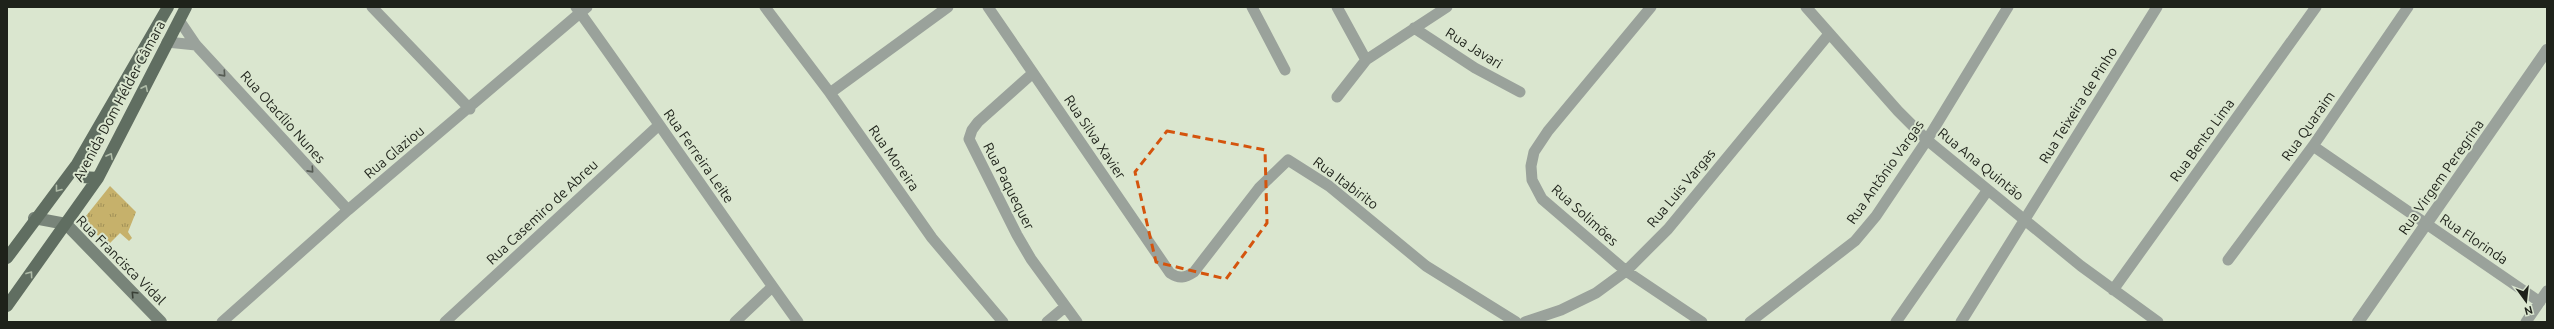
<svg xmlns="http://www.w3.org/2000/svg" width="2554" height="329" viewBox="0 0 2554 329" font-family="Ubuntu,sans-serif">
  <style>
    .grass { fill: url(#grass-tufts) }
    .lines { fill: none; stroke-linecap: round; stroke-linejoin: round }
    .minor { stroke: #9aa29b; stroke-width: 11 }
    .tertiary { stroke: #9aa29b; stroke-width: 12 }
    .secondary { stroke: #788479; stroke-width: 12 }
    .primary { stroke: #606e61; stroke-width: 12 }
    .oneway { stroke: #565c54 }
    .oneway2 { stroke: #afbca8 }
    .oneway3 { stroke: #393f36 }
    .marked { fill: none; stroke: #d4540d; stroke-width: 3; stroke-dasharray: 8 5; stroke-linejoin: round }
    .labels { text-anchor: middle; stroke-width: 4; stroke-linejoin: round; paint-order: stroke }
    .street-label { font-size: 14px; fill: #1e221a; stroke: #dae6cf }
  </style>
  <defs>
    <pattern id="grass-tufts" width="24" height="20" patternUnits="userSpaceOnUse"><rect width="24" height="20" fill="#c6b16b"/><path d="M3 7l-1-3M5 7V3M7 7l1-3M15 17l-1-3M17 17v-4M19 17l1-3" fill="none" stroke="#a09057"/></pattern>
  </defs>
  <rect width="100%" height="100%" fill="#dae6cf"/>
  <path class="grass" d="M110,186L136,212L128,232L132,238L129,241L120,233L107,246L85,221L86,216Z"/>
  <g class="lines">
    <path class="minor" d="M372,7L470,109
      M576,7C651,111 723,218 798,322
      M765,7L830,93L932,238L1003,322
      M988,7L1170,273C1179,279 1185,278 1194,272L1259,188L1288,160L1329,186L1426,266L1516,322
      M1252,7L1285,70
      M1337,7L1366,60
      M1651,7L1548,131L1534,152L1531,166L1532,180L1542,199L1626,271L1702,322
      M1806,7L1898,111L1927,140L2081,266L2158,322
      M179,20L196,45L348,210
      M1414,28L1475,68L1520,92
      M167,42L196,45
      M1033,73L978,122L972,130L969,139L1017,235L1031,259L1077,322
      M830,93L948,7
      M1337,97L1366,60L1447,7
      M2313,146L2540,302
      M2228,260L2313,146L2408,7
      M2113,290L2316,7
      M222,322L348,210L587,7
      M445,322L659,125
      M735,322L771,288
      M1047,322L1065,307
      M1525,322L1561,310L1596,293L1626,271L1668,229L1829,34
      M1750,322L1855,241L1876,216L1927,140L2008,7
      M1896,322L1987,191
      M1961,322L2157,7
      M2526,322L2547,291"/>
    <path class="tertiary" d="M2358,322L2547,50"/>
    <path class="secondary" d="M34,218L66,224L161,322"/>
    <path class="primary" d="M77,164L82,177L98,178
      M7,258L77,164L168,7
      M7,306L98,178L186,7"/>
  </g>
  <defs><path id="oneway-chevron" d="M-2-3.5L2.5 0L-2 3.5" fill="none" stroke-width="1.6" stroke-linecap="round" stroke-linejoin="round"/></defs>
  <g class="oneway">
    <use href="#oneway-chevron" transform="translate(223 74) rotate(48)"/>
    <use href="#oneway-chevron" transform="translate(311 170) rotate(48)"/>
  </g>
  <g class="oneway2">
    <use href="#oneway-chevron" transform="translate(145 88) rotate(-64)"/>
    <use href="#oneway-chevron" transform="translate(110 156) rotate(-61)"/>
    <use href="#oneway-chevron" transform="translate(58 189) rotate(128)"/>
    <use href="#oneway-chevron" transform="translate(30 274) rotate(-54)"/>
  </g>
  <use class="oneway3" href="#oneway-chevron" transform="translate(134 294) rotate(-134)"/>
  <path class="marked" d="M1167,131L1265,150L1267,223L1226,279L1156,262L1135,172Z"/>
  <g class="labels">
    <g class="street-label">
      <text transform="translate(1474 48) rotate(32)" y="5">Rua Javari</text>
      <text transform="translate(119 101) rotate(-62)" y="5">Avenida Dom Hélder Câmara</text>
      <text transform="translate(2078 105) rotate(-58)" y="5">Rua Teixeira de Pinho</text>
      <text transform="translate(283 117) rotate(48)" y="5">Rua Otacílio Nunes</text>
      <text transform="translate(2308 126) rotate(-55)" y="5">Rua Quaraim</text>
      <text transform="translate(1095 137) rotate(56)" y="5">Rua Silva Xavier</text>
      <text transform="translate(2202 140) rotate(-54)" y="5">Rua Bento Lima</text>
      <text transform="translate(394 152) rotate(-40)" y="5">Rua Glaziou</text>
      <text transform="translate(699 156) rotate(55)" y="5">Rua Ferreira Leite</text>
      <text transform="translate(894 158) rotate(55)" y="5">Rua Moreira</text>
      <text transform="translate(1981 164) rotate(39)" y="5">Rua Ana Quintão</text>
      <text transform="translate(1885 172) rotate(-55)" y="5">Rua Antônio Vargas</text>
      <text transform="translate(2441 177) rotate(-55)" y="5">Rua Virgem Peregrina</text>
      <text transform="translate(1346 183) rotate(37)" y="5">Rua Itabirito</text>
      <text transform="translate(1009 186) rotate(63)" y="5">Rua Paquequer</text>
      <text transform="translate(1681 188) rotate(-50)" y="5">Rua Luis Vargas</text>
      <text transform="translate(542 212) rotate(-43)" y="5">Rua Casemiro de Abreu</text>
      <text transform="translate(1585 215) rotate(42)" y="5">Rua Solimões</text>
      <text transform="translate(2474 239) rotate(34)" y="5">Rua Florinda</text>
      <text transform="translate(121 260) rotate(45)" y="5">Rua Francisca Vidal</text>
    </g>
  </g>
  <rect width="2554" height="329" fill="none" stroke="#1e221a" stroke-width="16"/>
  <g transform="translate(2526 301) rotate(165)" stroke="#dae6cf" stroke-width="3" paint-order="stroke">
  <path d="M0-3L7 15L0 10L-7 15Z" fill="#1e221a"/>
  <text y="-6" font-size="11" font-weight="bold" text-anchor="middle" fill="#1e221a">N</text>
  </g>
</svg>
